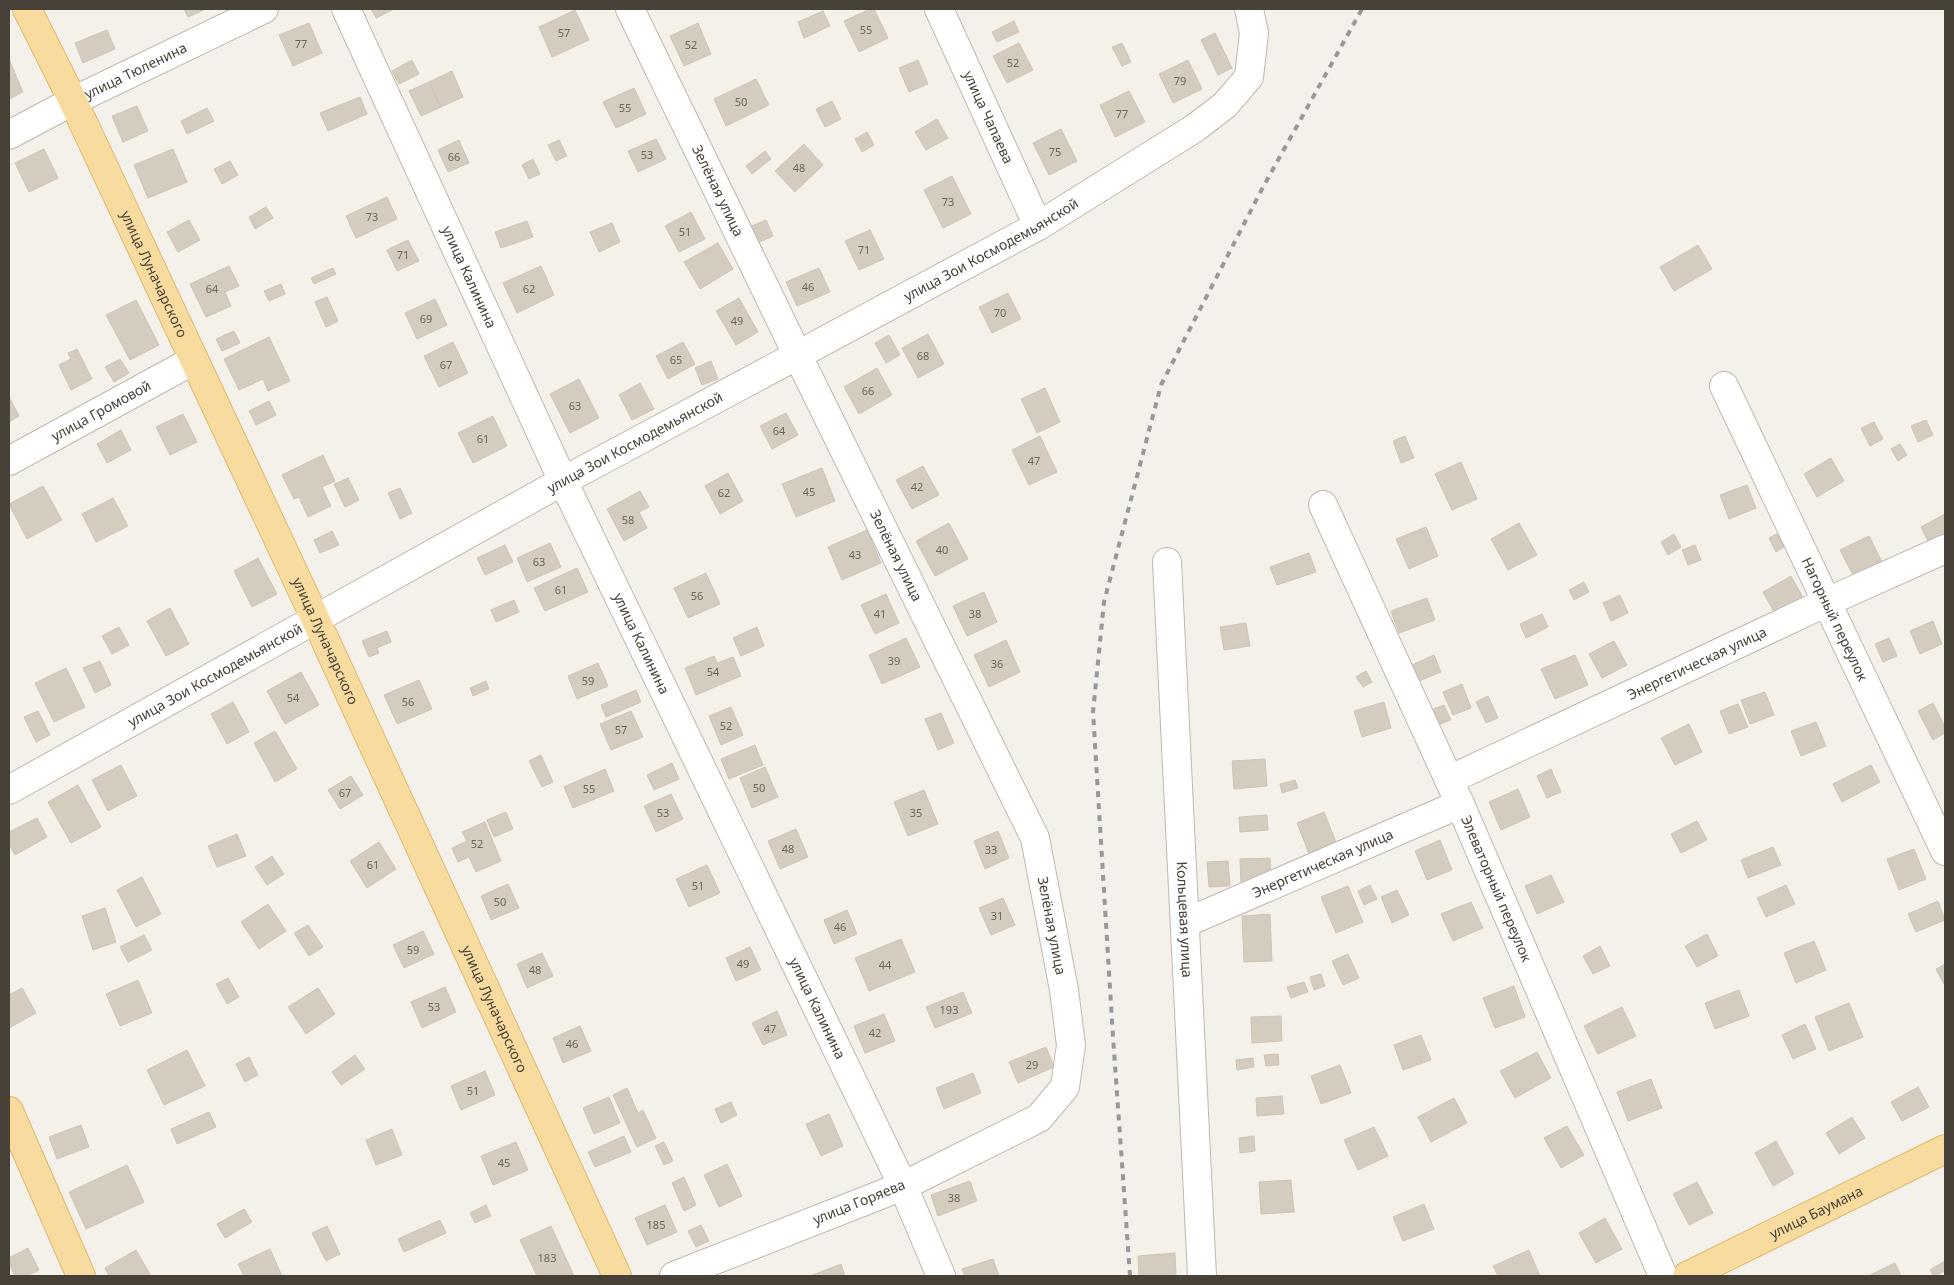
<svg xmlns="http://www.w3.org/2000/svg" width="1954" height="1285" viewBox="0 0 1954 1285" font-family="'Noto Sans',sans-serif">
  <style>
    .building { fill: #d5ccc0; stroke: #cfc4b4 }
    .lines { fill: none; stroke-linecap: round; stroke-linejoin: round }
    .minor-casing { stroke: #bfb8ad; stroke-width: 30 }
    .major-casing { stroke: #ddb96f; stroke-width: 30 }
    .minor { stroke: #fff; stroke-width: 28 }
    .major { stroke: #f8dc9f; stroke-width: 28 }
    .rail { stroke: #989898; stroke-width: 4; stroke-dasharray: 6 6; stroke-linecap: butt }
    .labels { text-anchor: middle; stroke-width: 4; stroke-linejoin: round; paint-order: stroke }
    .number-label { font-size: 11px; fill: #6b645a }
    .street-label { font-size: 14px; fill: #484138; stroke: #fff }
  </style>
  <rect width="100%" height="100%" fill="#f4f1ea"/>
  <path class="building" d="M184,9H206L188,17Z
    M371,9H394L376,18Z
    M870,9H874L888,38L859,52L844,21Z
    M575,10L589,40L552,57L539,27Z
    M823,11L830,26L804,38L798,22Z
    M1014,21L1019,32L997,42L992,32Z
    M309,23L322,53L293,66L279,35Z
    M698,23L711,54L684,66L670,36Z
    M107,30L115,49L83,63L75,43Z
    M1215,33L1232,68L1218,75L1201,40Z
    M1019,43L1033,70L1007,83L993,56Z
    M1122,43L1131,62L1122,66L1112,47Z
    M9,59L23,92L9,99Z
    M412,60L419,74L399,84L392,71Z
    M918,60L928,84L909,92L899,68Z
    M1188,60L1202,89L1173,103L1159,74Z
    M452,71L463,97L441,107L429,82Z
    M756,79L769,105L726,126L714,99Z
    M429,82L441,107L421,116L409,91Z
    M634,88L646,114L616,128L603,102Z
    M1129,91L1145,122L1115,137L1100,105Z
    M360,97L367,114L328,131L320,113Z
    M832,101L841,119L825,127L816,109Z
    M137,106L148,131L123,142L112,116Z
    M207,108L214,121L187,134L181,121Z
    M937,119L948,138L926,150L915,132Z
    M1061,129L1077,161L1049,175L1033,143Z
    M867,132L874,145L862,152L855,139Z
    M656,139L666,159L638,172L628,151Z
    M459,140L469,163L448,172L438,150Z
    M559,140L567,156L556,161L548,145Z
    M804,144L823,165L795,192L775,171Z
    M44,149L58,178L29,192L15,163Z
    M173,149L187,182L148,198L134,165Z
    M765,151L771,159L752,174L746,166Z
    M533,159L540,174L529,179L522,165Z
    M230,161L238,175L222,184L214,169Z
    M952,176L971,214L943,228L924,190Z
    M387,197L397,219L356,238L346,216Z
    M266,207L273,218L255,229L249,217Z
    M691,212L705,239L679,252L665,226Z
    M189,220L200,240L178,252L167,232Z
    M766,220L773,236L755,244L747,228Z
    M527,221L533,237L501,248L495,232Z
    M612,223L620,242L599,252L590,232Z
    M870,230L884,259L859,270L845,241Z
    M408,240L419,261L397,271L387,250Z
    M718,243L733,269L700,289L684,262Z
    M1698,245L1712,269L1674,291L1660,267Z
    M229,266L239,286L225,292L231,306L206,317L190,284Z
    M541,266L554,295L517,313L503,283Z
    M333,268L336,274L314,284L311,278Z
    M819,268L830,292L797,306L786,282Z
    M281,284L285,294L269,301L264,291Z
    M1008,293L1021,319L992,333L979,307Z
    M327,297L338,321L326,327L315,302Z
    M739,298L758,332L736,345L716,311Z
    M435,299L447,325L417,339L405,313Z
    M136,300L159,345L130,360L106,315Z
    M234,331L240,343L222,351L216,339Z
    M928,334L944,364L918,378L902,348Z
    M889,335L900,355L886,363L875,343Z
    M269,337L290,381L268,391L263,379L239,390L224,359Z
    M453,342L468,373L439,387L424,356Z
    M683,342L695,364L668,379L656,356Z
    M77,349L92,379L71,390L59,365L71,359L68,353Z
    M120,359L129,373L114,382L105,367Z
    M711,361L718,379L702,385L695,368Z
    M877,368L892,395L859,414L844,387Z
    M579,379L599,418L570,433L550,394Z
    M640,383L654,409L632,420L619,395Z
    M1045,388L1060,422L1037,433L1021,399Z
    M9,397L19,416L9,422Z
    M269,401L276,415L256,425L249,411Z
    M786,413L798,435L772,449L760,426Z
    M183,414L197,442L170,455L156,427Z
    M493,416L507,446L473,463L458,433Z
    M1926,420L1933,435L1918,442L1911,426Z
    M1874,422L1883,439L1870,446L1861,428Z
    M121,430L131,450L107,463L97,444Z
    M1040,436L1057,472L1029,485L1012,450Z
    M1405,436L1414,458L1401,463L1393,441Z
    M1900,444L1907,455L1898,461L1891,449Z
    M323,455L335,481L322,487L331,506L308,517L299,497L294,499L282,475Z
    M1831,458L1844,481L1817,497L1804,474Z
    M1461,462L1477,499L1452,510L1435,474Z
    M923,466L939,495L912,509L896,480Z
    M822,468L835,501L796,517L782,484Z
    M728,473L743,501L720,514L705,486Z
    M348,478L359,500L345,507L334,484Z
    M1747,485L1756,508L1729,519L1720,495Z
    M43,486L62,520L27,539L9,504Z
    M400,488L412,513L400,519L388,493Z
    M640,491L649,507L639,512L647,528L624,541L607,509Z
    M113,498L128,526L96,542L82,514Z
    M1945,514V540L1931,547L1921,527Z
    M949,523L968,559L935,576L916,541Z
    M1519,523L1537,555L1508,570L1491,539Z
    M1426,527L1438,556L1409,569L1396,539Z
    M867,530L881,563L842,580L828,547Z
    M332,531L339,545L320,553L314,540Z
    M1674,534L1681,547L1668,555L1661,542Z
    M1777,534L1784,547L1776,552L1769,538Z
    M1869,536L1884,566L1856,581L1840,550Z
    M550,543L561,567L527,582L517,558Z
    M505,545L513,562L485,575L477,558Z
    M1695,545L1701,560L1688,565L1682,550Z
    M1309,553L1316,572L1277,585L1270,567Z
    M258,558L277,594L252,607L234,571Z
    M577,568L588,592L545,611L534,588Z
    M706,573L720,604L688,618L674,588Z
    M1791,576L1805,601L1777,617L1763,592Z
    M1584,582L1589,592L1574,600L1569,590Z
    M984,592L997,622L967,636L953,606Z
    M886,594L899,623L875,634L861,605Z
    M1620,595L1628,613L1611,621L1603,603Z
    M1427,598L1435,620L1399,633L1391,611Z
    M514,600L519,612L496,622L491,610Z
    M170,608L189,644L166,656L147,621Z
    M1542,614L1548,627L1526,638L1520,624Z
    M1933,621L1942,644L1920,654L1910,631Z
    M1246,623L1250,646L1224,650L1220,627Z
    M119,627L129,645L112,654L102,636Z
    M757,627L764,646L741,656L733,638Z
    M387,631L391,642L377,648L379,653L369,657L362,641Z
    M906,638L920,667L882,684L869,655Z
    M1889,638L1897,656L1883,662L1875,644Z
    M1006,640L1020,672L989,687L974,655Z
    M1614,641L1627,665L1602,678L1589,654Z
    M1434,655L1441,672L1419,681L1412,665Z
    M1575,655L1588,685L1555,699L1541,669Z
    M714,656L717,663L733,657L741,676L696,695L685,668Z
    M100,661L111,685L95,693L83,668Z
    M598,663L608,686L577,699L568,676Z
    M66,668L85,707L54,722L35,683Z
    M1366,671L1372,682L1363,687L1356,677Z
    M301,672L319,705L285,724L267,691Z
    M419,680L432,709L397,724L384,695Z
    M486,681L489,689L473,696L470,688Z
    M1462,684L1471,708L1453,715L1443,692Z
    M636,690L641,702L606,717L601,705Z
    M1765,692L1774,715L1750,724L1741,700Z
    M1488,696L1498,718L1486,723L1476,702Z
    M233,702L249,732L227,744L211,714Z
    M1384,702L1391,728L1362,737L1354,711Z
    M1933,703L1945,727V733L1933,740L1918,711Z
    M1738,704L1748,727L1729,734L1720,711Z
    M1444,705L1451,720L1433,727L1426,712Z
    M731,707L743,735L721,745L709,716Z
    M38,711L50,735L36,742L24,717Z
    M631,711L643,737L611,750L600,724Z
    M941,713L954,743L938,750L925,719Z
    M1816,722L1826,746L1801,756L1791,731Z
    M1689,724L1702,752L1675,765L1661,738Z
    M275,731L297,769L275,782L254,743Z
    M755,745L763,765L729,779L721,759Z
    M541,755L553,782L542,787L529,761Z
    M1265,759L1267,786L1234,789L1232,761Z
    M672,763L679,779L654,790L647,775Z
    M121,765L137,796L108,811L92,780Z
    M1871,765L1880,782L1842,802L1833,784Z
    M765,767L778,797L752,808L740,778Z
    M605,769L614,791L573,808L564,787Z
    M1551,769L1561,792L1547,798L1537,776Z
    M351,776L363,795L340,809L328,790Z
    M1295,780L1298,788L1282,793L1280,784Z
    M78,785L101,827L71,843L48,802Z
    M1518,789L1530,817L1501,830L1489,802Z
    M924,790L938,824L908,836L894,802Z
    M671,794L683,819L656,832L644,806Z
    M506,812L513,829L494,837L487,820Z
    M1324,812L1339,850L1312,861L1297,823Z
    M1267,815L1268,830L1240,832L1239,817Z
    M37,818L47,837L15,855L9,844V832Z
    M1697,821L1707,840L1681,853L1671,834Z
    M485,822L501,861L476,872L469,857L458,862L452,848L467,841L462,832Z
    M796,829L808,857L780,869L768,841Z
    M998,831L1009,858L985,869L974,841Z
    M237,834L246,856L217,867L208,846Z
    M1440,840L1452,870L1427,880L1415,851Z
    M379,842L396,869L367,888L350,861Z
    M1773,847L1781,865L1748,878L1741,860Z
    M1914,849L1926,879L1899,890L1887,859Z
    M272,856L284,874L267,885L255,867Z
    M1270,858L1271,885L1241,886L1240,859Z
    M1228,861L1230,886L1209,887L1207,862Z
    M707,865L720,893L689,907L676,879Z
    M1551,875L1564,902L1537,914L1525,886Z
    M142,877L161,914L136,927L117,890Z
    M508,884L519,908L491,920L481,896Z
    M1370,885L1377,899L1364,905L1358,891Z
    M1786,885L1795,904L1766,917L1757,898Z
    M1348,886L1363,922L1336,933L1321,897Z
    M1397,890L1409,915L1392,923L1381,897Z
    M1003,898L1015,925L991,935L979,908Z
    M1938,901L1945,920L1916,932L1908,914Z
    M1471,902L1483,928L1453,941L1441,914Z
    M268,904L286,931L259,949L241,922Z
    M105,908L116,942L93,950L82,916Z
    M847,910L857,934L834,944L824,920Z
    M1270,914L1272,961L1244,962L1242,916Z
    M308,925L323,947L309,956L294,933Z
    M423,931L434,954L404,968L393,945Z
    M1707,934L1718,956L1697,967L1685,946Z
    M144,935L152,950L128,962L120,947Z
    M901,939L915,972L869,991L855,958Z
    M1814,941L1826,970L1796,983L1784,953Z
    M1600,946L1610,966L1593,974L1583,956Z
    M750,947L761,970L736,981L726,958Z
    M542,953L553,976L527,988L517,964Z
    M1348,954L1359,978L1343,985L1332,961Z
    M1945,964V986L1936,969Z
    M1321,974L1325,986L1314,990L1310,977Z
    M228,978L239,997L227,1004L216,984Z
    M138,980L152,1013L120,1026L106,994Z
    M1304,982L1308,992L1291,998L1287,987Z
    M1514,986L1525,1017L1495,1028L1483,998Z
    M445,987L456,1012L422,1028L411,1002Z
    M22,988L36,1013L9,1028V995Z
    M318,988L335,1014L306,1034L288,1007Z
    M1739,990L1749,1016L1715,1029L1705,1003Z
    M963,992L972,1013L935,1028L926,1007Z
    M1849,1003L1863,1037L1829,1051L1815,1017Z
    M1622,1007L1636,1036L1598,1054L1584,1026Z
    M777,1011L787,1035L763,1045L752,1023Z
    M884,1014L895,1041L865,1053L854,1026Z
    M1281,1016L1282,1041L1252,1043L1251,1017Z
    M1805,1024L1816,1049L1793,1059L1782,1035Z
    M580,1026L591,1051L563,1063L553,1038Z
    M1421,1035L1431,1060L1403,1070L1394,1045Z
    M1046,1047L1054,1067L1018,1083L1009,1062Z
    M187,1050L205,1086L164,1105L147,1070Z
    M1537,1052L1551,1078L1515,1098L1500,1071Z
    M1278,1054L1279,1065L1266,1066L1264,1055Z
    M355,1055L365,1069L341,1085L332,1072Z
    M249,1057L258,1075L245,1082L236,1064Z
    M1253,1058L1254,1067L1237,1070L1236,1060Z
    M1340,1065L1351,1093L1321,1104L1311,1076Z
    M485,1071L495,1095L461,1110L451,1086Z
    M973,1073L981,1093L944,1109L936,1088Z
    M1651,1079L1662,1108L1628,1121L1617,1092Z
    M1918,1087L1929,1107L1902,1121L1891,1102Z
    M627,1088L638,1113L643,1110L656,1138L637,1147L613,1095Z
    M1282,1096L1284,1114L1257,1116L1256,1098Z
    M609,1097L620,1123L594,1134L583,1108Z
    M1454,1098L1467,1123L1431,1142L1418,1117Z
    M731,1102L737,1115L721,1123L715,1109Z
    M209,1112L216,1127L177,1144L171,1129Z
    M829,1114L843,1146L821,1156L806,1124Z
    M1852,1117L1865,1138L1839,1154L1826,1133Z
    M81,1125L89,1147L57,1159L49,1137Z
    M1567,1126L1584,1155L1561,1168L1544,1138Z
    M1374,1127L1388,1156L1358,1170L1344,1140Z
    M392,1129L402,1155L376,1165L366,1140Z
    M624,1136L631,1152L595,1167L588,1152Z
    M1254,1136L1255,1151L1240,1153L1239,1138Z
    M1776,1141L1794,1174L1773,1186L1755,1153Z
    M516,1142L528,1170L493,1185L481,1156Z
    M664,1142L673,1161L664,1165L655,1146Z
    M727,1164L742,1196L719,1207L704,1175Z
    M127,1165L144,1202L86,1229L69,1192Z
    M684,1177L696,1205L684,1211L672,1183Z
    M1291,1180L1294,1212L1261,1214L1259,1182Z
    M970,1181L977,1201L938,1216L931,1195Z
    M1697,1182L1713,1213L1689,1225L1673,1194Z
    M1424,1204L1434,1229L1403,1241L1393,1217Z
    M486,1205L491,1216L475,1223L470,1213Z
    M665,1205L677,1232L647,1245L635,1218Z
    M244,1209L252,1222L225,1238L217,1224Z
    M1605,1218L1622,1249L1596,1263L1579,1233Z
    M440,1220L446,1233L404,1252L398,1239Z
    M701,1225L709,1241L696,1247L688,1231Z
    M327,1226L340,1254L326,1261L312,1233Z
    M551,1226L574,1276H537L520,1240Z
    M28,1248L39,1270L27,1276H15L9,1264V1258Z
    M270,1249L282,1276H244L238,1264Z
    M136,1250L151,1276H109L105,1268Z
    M1529,1250L1540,1276H1498L1493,1266Z
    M1175,1253L1176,1276H1139L1138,1256Z
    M993,1259L999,1276H965L962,1269Z
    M1945,1261V1271L1934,1276L1930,1270Z
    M1895,1263L1901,1276H1868Z
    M841,1264L845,1276H810Z"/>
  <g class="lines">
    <g class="minor-casing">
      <g id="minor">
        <path id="s1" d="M346,9L563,481L903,1186L941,1276"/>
        <path id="s2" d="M630,9L798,356L1035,838L1064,990L1071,1045L1065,1087L1039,1118L903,1186L674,1276"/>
        <path id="s3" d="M939,9L1038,226"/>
        <path id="s4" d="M9,135L73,101L264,9"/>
        <path id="s5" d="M1724,386L1945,851"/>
        <path id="s6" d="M9,461L194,360"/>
        <path id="s7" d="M1323,505L1460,804L1663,1276"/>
        <path id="s8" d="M1167,562L1202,1276"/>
        <path id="s9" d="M1449,780L1827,602L1945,549"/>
        <path id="s10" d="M9,790L563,481L1038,226L1195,128L1225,105L1249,77L1254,33L1249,9"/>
        <path id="s11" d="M1185,923L1460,804"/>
      </g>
    </g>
    <g class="major-casing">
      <g id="major">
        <path id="s12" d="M27,9L73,101L315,618L617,1276"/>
        <path d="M9,1111L81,1276"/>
        <path id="s13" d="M1687,1276L1945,1149"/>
      </g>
    </g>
    <use href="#minor" class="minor"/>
    <use href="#major" class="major"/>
    <path class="rail" d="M1130,1276L1113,1037L1093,712L1104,602L1161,385L1262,189L1362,9"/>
  </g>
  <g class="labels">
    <g class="number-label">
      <text x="866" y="34">55</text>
      <text x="564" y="37">57</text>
      <text x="301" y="48">77</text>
      <text x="691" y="49">52</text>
      <text x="1013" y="67">52</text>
      <text x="1180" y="85">79</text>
      <text x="741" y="106">50</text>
      <text x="625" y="112">55</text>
      <text x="1122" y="118">77</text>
      <text x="1055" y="156">75</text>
      <text x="647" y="159">53</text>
      <text x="454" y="161">66</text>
      <text x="799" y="172">48</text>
      <text x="948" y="206">73</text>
      <text x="372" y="221">73</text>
      <text x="685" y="236">51</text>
      <text x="864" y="254">71</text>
      <text x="403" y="259">71</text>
      <text x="808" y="291">46</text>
      <text x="212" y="293">64</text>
      <text x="529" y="293">62</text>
      <text x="1000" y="317">70</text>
      <text x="426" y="323">69</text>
      <text x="737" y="325">49</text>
      <text x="923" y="360">68</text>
      <text x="676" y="364">65</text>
      <text x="446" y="369">67</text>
      <text x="868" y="395">66</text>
      <text x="575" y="410">63</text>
      <text x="779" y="435">64</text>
      <text x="483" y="443">61</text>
      <text x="1034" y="465">47</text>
      <text x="917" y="491">42</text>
      <text x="809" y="496">45</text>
      <text x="724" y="497">62</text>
      <text x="628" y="524">58</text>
      <text x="942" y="554">40</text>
      <text x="855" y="559">43</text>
      <text x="539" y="566">63</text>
      <text x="561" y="594">61</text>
      <text x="697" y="600">56</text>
      <text x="880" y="618">41</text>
      <text x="975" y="618">38</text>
      <text x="894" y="665">39</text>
      <text x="997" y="668">36</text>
      <text x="713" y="676">54</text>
      <text x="588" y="685">59</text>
      <text x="293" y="702">54</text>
      <text x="408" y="706">56</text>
      <text x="726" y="730">52</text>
      <text x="621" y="734">57</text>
      <text x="759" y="792">50</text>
      <text x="589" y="793">55</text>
      <text x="345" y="797">67</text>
      <text x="663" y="817">53</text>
      <text x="916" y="817">35</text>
      <text x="477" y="848">52</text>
      <text x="788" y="853">48</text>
      <text x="991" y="854">33</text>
      <text x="373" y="869">61</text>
      <text x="698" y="890">51</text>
      <text x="500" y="906">50</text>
      <text x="997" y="920">31</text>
      <text x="840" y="931">46</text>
      <text x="413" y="954">59</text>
      <text x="743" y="968">49</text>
      <text x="885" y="969">44</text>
      <text x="535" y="974">48</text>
      <text x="434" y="1011">53</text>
      <text x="949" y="1014">193</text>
      <text x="770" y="1033">47</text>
      <text x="875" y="1037">42</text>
      <text x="572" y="1048">46</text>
      <text x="1032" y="1069">29</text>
      <text x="473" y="1095">51</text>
      <text x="504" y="1167">45</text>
      <text x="954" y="1202">38</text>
      <text x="656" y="1229">185</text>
      <text x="547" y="1262">183</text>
    </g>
    <g class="street-label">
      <text dy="5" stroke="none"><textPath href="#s4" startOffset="142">улица Тюленина</textPath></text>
      <text dy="5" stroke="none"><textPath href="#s3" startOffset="119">улица Чапаева</textPath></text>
      <text dy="5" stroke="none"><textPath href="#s2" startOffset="202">Зелёная улица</textPath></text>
      <text dy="5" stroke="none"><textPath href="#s10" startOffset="1121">улица Зои Космодемьянской</textPath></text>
      <text dy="5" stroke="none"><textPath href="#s12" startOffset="294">улица Луначарского</textPath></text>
      <text dy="5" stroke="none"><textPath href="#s1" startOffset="295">улица Калинина</textPath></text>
      <text dy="5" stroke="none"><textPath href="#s6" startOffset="105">улица Громовой</textPath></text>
      <text dy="5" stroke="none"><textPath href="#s10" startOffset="716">улица Зои Космодемьянской</textPath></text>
      <text dy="5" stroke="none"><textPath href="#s2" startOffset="608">Зелёная улица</textPath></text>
      <text dy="5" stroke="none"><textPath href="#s5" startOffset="258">Нагорный переулок</textPath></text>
      <text dy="5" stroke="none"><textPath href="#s12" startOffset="699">улица Луначарского</textPath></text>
      <text dy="5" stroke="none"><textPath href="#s1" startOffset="700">улица Калинина</textPath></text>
      <text dy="5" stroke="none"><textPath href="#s9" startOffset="274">Энергетическая улица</textPath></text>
      <text dy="5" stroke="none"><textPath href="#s10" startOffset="236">улица Зои Космодемьянской</textPath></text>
      <text dy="5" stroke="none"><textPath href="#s11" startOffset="150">Энергетическая улица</textPath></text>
      <text dy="5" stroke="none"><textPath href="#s7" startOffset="421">Элеваторный переулок</textPath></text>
      <text dy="5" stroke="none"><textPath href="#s8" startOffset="358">Кольцевая улица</textPath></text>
      <text dy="5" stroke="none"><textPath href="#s2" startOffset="1012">Зелёная улица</textPath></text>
      <text dy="5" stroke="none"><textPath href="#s1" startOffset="1105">улица Калинина</textPath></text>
      <text dy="5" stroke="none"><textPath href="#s12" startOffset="1104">улица Луначарского</textPath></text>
      <text transform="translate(859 1202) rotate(-22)" y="5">улица Горяева</text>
      <text dy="5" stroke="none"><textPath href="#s13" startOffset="144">улица Баумана</textPath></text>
    </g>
  </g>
  <rect width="1954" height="1285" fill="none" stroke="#484138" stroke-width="20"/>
</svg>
